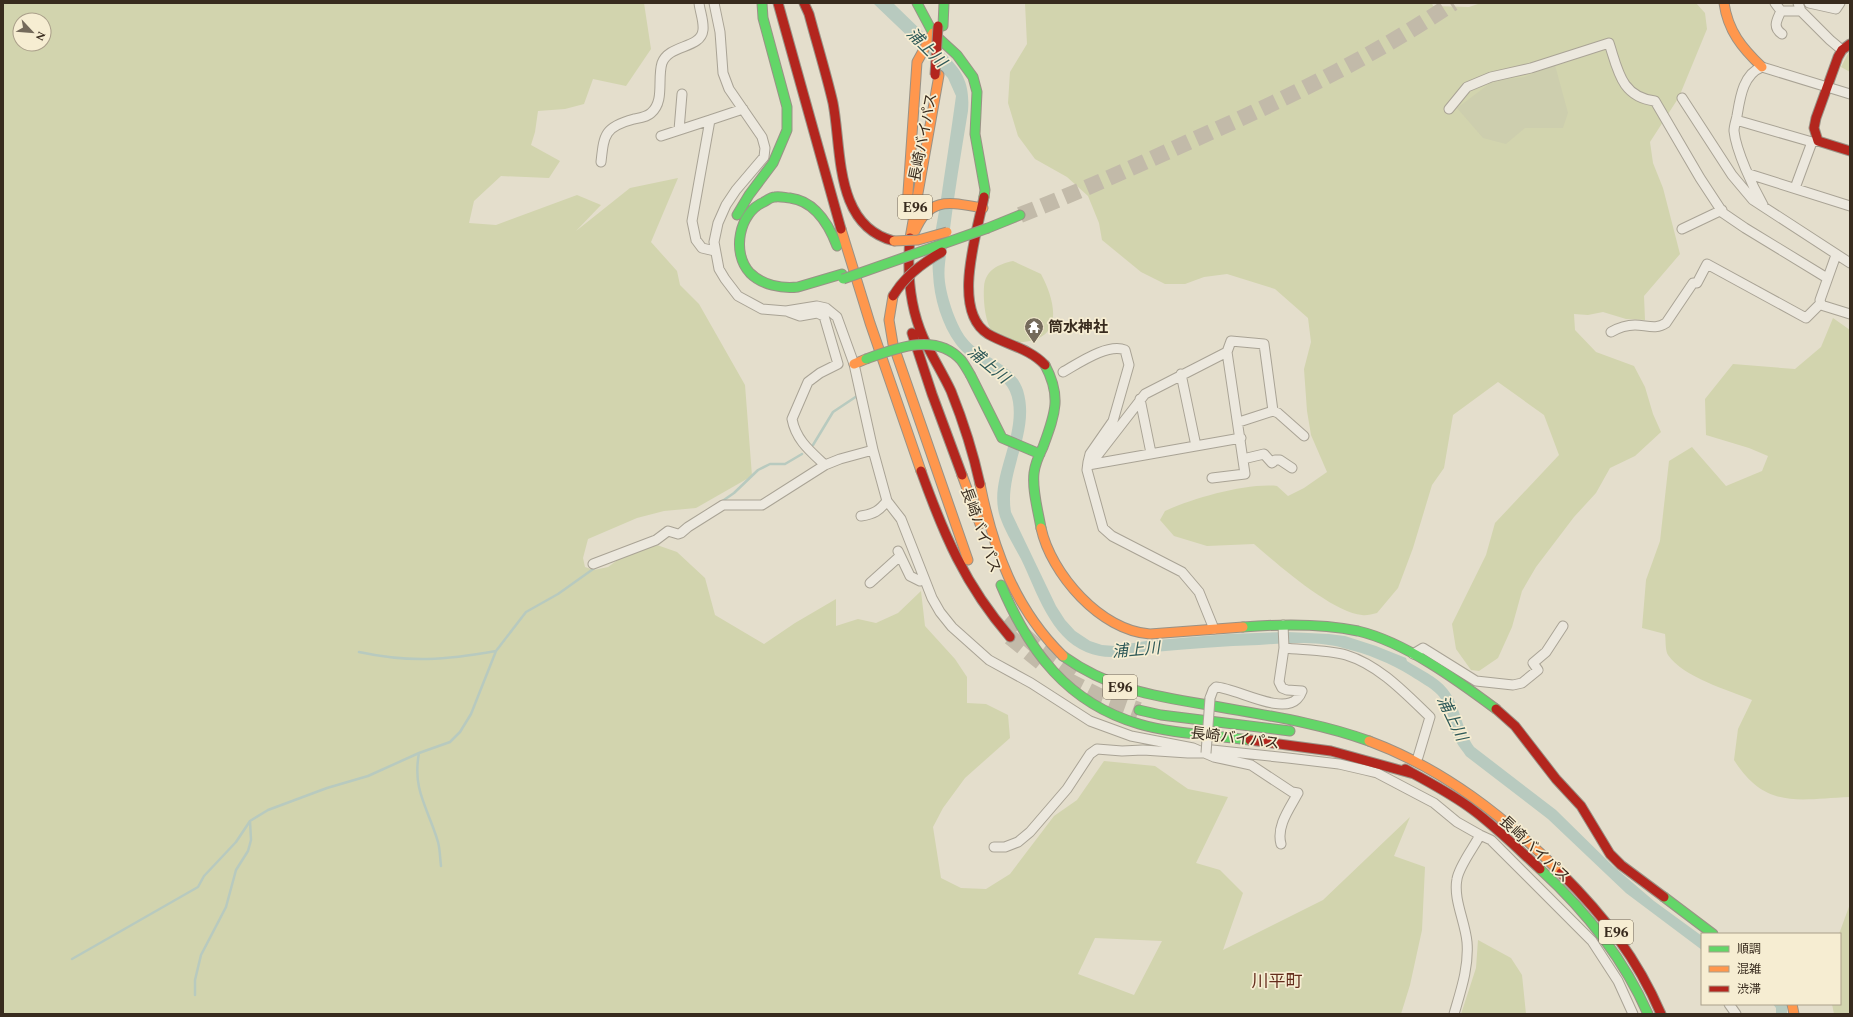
<svg xmlns="http://www.w3.org/2000/svg" width="1853" height="1017" viewBox="0 0 1853 1017" font-family="Spectral,'Noto Sans JP',serif">
  <style>
    .green { fill: #d2d4ae; fill-rule: evenodd }
    .cemetery { fill: #cdceae }
    .water { fill: #b8cabf }
    .lines { fill: none; stroke-linecap: round; stroke-linejoin: round }
    .stream { stroke: #b8cabf; stroke-width: 2.5 }
    .highway-tunnel { stroke: #c2baa9; stroke-width: 16; stroke-dasharray: 16 8; stroke-linecap: butt }
    .street-casing { stroke: #a9a395; stroke-width: 11 }
    .fast-casing { stroke: #999286; stroke-width: 11 }
    .slow-casing { stroke: #999286; stroke-width: 11 }
    .jam-casing { stroke: #999286; stroke-width: 11 }
    .street { stroke: #ece8de; stroke-width: 9 }
    .fast { stroke: #63d668; stroke-width: 9 }
    .slow { stroke: #ff974d; stroke-width: 9 }
    .jam { stroke: #b3261e; stroke-width: 9 }
    .street-bridge-casing { stroke: #a9a395; stroke-width: 11; stroke-linecap: butt }
    .fast-bridge-casing { stroke: #999286; stroke-width: 11; stroke-linecap: butt }
    .slow-bridge-casing { stroke: #999286; stroke-width: 11; stroke-linecap: butt }
    .jam-bridge-casing { stroke: #999286; stroke-width: 11; stroke-linecap: butt }
    .street-bridge { stroke: #ece8de; stroke-width: 9 }
    .fast-bridge { stroke: #63d668; stroke-width: 9 }
    .slow-bridge { stroke: #ff974d; stroke-width: 9 }
    .jam-bridge { stroke: #b3261e; stroke-width: 9 }
    .labels { text-anchor: middle; stroke-width: 3.5; stroke-linejoin: round; paint-order: stroke }
    .shield { fill: #f6edd2; stroke: #716554; stroke-width: 1 }
    .shield-label { font-size: 14px; font-weight: bold; fill: #382b1e }
    .street-label { font-size: 15px; fill: #382b1e; stroke: #f6edd2 }
    .poi-label { font-size: 15px; font-weight: bold; fill: #382b1e; stroke: #f6edd2; text-anchor: start }
    .water-label { font-size: 16px; font-style: italic; fill: #2d5857; stroke: #f6edd2 }
    .quarter-label { font-size: 17px; fill: #652e1d; stroke: #f6edd2 }
  </style>
  <rect width="100%" height="100%" fill="#e4decc"/>
  <path class="green" d="M3,3H644L651,49L626,86L593,79L584,104L565,109L538,111L535,132L531,145L560,161L549,178L501,176L474,201L469,223L496,225L577,195L601,205L576,231L630,188L678,178L651,242L677,271L680,285L699,304L745,385L752,476L696,508L664,511L637,518L588,539L583,558L585,567L594,570L608,567L623,556L657,545L677,552L705,578L715,615L764,644L795,623L836,599V626L858,619L876,623L898,613L921,591L925,626L955,659L967,677V703L986,704L1008,715L1010,738L965,778L943,808L933,827L941,878L961,888L986,889L1010,874L1054,816L1077,800L1104,761L1155,766L1188,789L1228,797L1196,863L1220,870L1243,893L1223,950L1323,900L1410,817L1394,856L1425,867L1422,930L1410,985L1401,1014H3ZM20,20H44V44H20ZM1095,938L1162,941L1134,995L1078,974Z
    M1025,3H1432L1433,6L1469,7L1481,3H1696L1705,13L1707,29L1679,97L1650,142L1653,163L1663,188L1680,254L1644,296L1645,320L1626,319L1603,312L1588,315L1574,314L1575,330L1596,352L1634,366L1645,387L1653,414L1661,432L1635,456L1610,468L1596,493L1574,517L1536,567L1522,591L1512,627L1498,658L1479,671L1471,670L1456,649L1452,624L1486,555L1495,523L1559,455L1544,415L1498,382L1453,415L1444,468L1432,485L1413,548L1398,588L1377,613C1372,614 1366,616 1362,615C1333,613 1276,563 1254,544L1207,546L1174,536L1160,520L1165,511C1194,498 1246,483 1277,486L1288,496L1304,488L1327,472L1311,435L1307,411L1304,369L1311,342L1308,318L1275,289L1227,274L1204,277L1185,284H1165L1141,272L1102,240L1099,223L1088,196L1067,177L1035,159L1018,136L1008,103L1010,72L1027,44Z
    M1850,50V72L1841,67Z
    M1013,261L1041,274C1055,300 1065,339 1023,342C1016,343 1003,341 996,336C985,328 983,299 984,287C985,270 999,264 1013,261Z
    M1833,318L1850,330V797C1798,799 1766,810 1734,760L1738,729L1752,700C1728,690 1683,677 1668,655C1665,650 1666,640 1665,634L1642,628L1646,580L1660,541L1669,461L1692,447L1726,486L1762,471L1768,456L1749,448L1706,435L1705,399L1733,364L1795,369L1821,347Z
    M1850,904V1014H1834L1832,1004H1840L1839,934Z
    M1478,940L1511,958L1522,975L1526,1014H1461L1476,968Z"/>
  <path class="cemetery" d="M1555,65L1568,113L1563,128H1525L1506,144L1483,138L1457,108L1493,81L1524,77Z"/>
  <path class="water" d="M873,3H893L928,37C932,45 939,48 946,55C964,72 970,86 968,111C961,153 954,195 949,236C947,251 943,267 945,282C947,298 956,325 966,338C982,359 1014,363 1023,390C1036,432 1004,471 1011,512L1056,606L1065,620L1075,631L1090,641L1102,645L1115,646L1146,641L1227,634L1287,632L1329,634L1345,636L1376,646L1406,658L1407,661C1419,669 1438,677 1447,689C1461,706 1461,729 1474,747L1556,810L1613,866L1654,901L1702,936V950L1626,893L1548,819L1466,756C1463,751 1459,747 1457,743C1448,728 1450,707 1437,694C1430,687 1420,682 1411,676C1390,663 1368,654 1343,648C1317,641 1286,643 1259,645C1224,646 1189,649 1154,652C1130,654 1109,662 1086,652C1050,637 1037,592 1021,559C1014,546 1005,531 1000,517C988,480 1019,441 1013,402C1009,371 972,367 956,344C942,325 934,298 933,274C931,252 936,228 940,206C945,170 951,133 956,96L948,78L918,46Z
    M1773,1004H1787V1014H1776V1008Z"/>
  <g class="lines">
    <path class="stream" d="M813,445L833,412L857,396
      M721,502L734,493L758,470L770,464H785L802,454
      M359,652C410,663 446,660 496,651
      M419,753C412,790 428,808 438,842C440,849 440,858 441,866
      M72,959L198,887L204,876L236,842L250,821L268,810L327,788L368,776L419,753L450,742L460,732L471,714L496,651L526,612L558,594L596,567
      M195,995V980L201,955L226,907L236,870L248,851L251,840L250,821"/>
    <path class="highway-tunnel" d="M1020,215C1079,192 1136,166 1193,140C1283,100 1371,58 1453,3
      M1006,619L1037,647L1076,675
      M1010,637L1043,664
      M1067,680L1097,695L1139,710"/>
    <g class="street-casing">
      <path id="street" d="M714,3L720,32L723,73L729,89L762,137L765,148L764,157L736,190L726,205L718,223L714,242L719,269L725,279L738,296L762,309L786,311L817,306L826,308L837,317L854,364L873,450L887,501L901,519L932,598L940,612L952,627L989,660L1031,683L1090,721L1131,736L1193,748L1214,757L1251,765L1292,792L1298,793C1290,808 1276,826 1281,844
        M1775,3L1781,11H1801L1798,3
        M1809,3L1836,9L1840,3
        M1781,11C1777,20 1772,27 1782,34
        M1801,11L1830,40L1842,50
        M1682,98L1732,175L1753,200L1850,263
        M1449,109L1467,87L1491,77L1531,68L1609,43C1618,70 1621,97 1655,101L1700,178L1723,213L1745,228L1827,278
        M1736,120L1812,142L1818,141
        M679,130L682,94
        M661,136L710,120
        M601,162C604,135 604,127 634,119C639,118 647,117 651,113C665,101 657,79 662,63C669,44 701,49 703,30C704,21 700,12 699,3
        M1749,174L1850,206
        M1795,188L1812,142
        M1763,205C1753,187 1736,151 1734,131C1734,126 1736,121 1737,116C1740,98 1743,74 1762,67L1850,94
        M1682,229L1722,210
        M715,251L702,248L696,240L692,221L710,120L743,109
        M1836,255L1820,300L1821,305L1850,314
        M789,312L800,316L817,313L824,316L838,364L820,373L808,382L792,419C796,440 810,451 825,465
        M1611,332C1618,328 1627,325 1635,325C1646,325 1656,330 1666,323L1693,283H1697L1707,264L1806,318L1821,303
        M1063,372C1079,363 1108,343 1125,350L1129,365L1113,421L1090,454L1088,462
        M1181,374L1196,446
        M1140,399L1151,453
        M1273,411L1278,413L1304,436
        M1243,459L1264,454L1272,463L1275,460H1280L1292,468
        M1088,465L1241,438
        M1212,478L1245,474L1227,352L1231,341L1264,344L1273,411L1239,422
        M861,516C874,514 879,511 887,501
        M898,551L910,576L920,581L924,579
        M593,564L656,540L668,531L678,534L681,533L688,527L723,505H762L825,465L840,459L873,450
        M870,583L900,556
        M1214,629L1199,592L1182,572L1112,536L1103,528L1087,470L1088,462L1097,456L1145,394L1227,352
        M1284,648C1302,650 1329,650 1346,655C1379,665 1405,693 1430,717L1418,757
        M1413,654L1423,648L1476,681L1513,685L1522,683L1538,670L1533,663L1546,652L1563,626
        M1210,698L1213,690L1216,687C1236,688 1281,715 1297,699C1299,697 1301,694 1302,691L1287,690L1282,688L1279,682L1284,648L1283,625
        M994,847H1005L1018,842L1030,832L1067,789L1090,754L1097,749L1122,751L1143,750L1188,753H1206L1212,750L1288,758L1339,764L1365,770L1377,773L1434,803L1457,822L1480,835L1491,840L1592,941L1618,981L1633,1014
        M1729,1004L1736,1014
        M1454,1014C1461,990 1469,967 1467,942C1465,921 1453,899 1457,879C1459,866 1474,847 1480,835"/>
    </g>
    <g class="fast-casing">
      <path id="fast" d="M917,3L933,33L957,55L973,77L977,92L975,134L985,190L984,197
        M943,26L944,3
        M737,215L749,195L773,163L787,130V107L763,18L762,3
        M988,228L1020,215
        M837,246C829,225 815,201 790,198C786,198 780,196 775,197C771,197 767,200 764,202C739,212 731,253 750,273C762,285 782,289 798,287L842,274
        M971,376L1002,438L1040,454
        M1041,528C1038,510 1032,490 1034,473C1035,464 1039,455 1043,447C1055,414 1062,397 1045,365
        M1001,585C1029,651 1067,703 1139,724C1172,734 1215,735 1250,740
        M1243,627C1281,624 1320,623 1358,631C1405,642 1457,680 1496,709
        M1063,656C1109,689 1153,696 1208,705C1263,715 1317,722 1369,741
        M1139,710L1161,715L1290,731
        M1540,869C1586,911 1623,957 1648,1014
        M1664,897L1713,934"/>
    </g>
    <g class="slow-casing">
      <path id="slow" d="M1724,3C1728,31 1742,48 1762,67
        M907,207L917,62L933,33
        M841,229L870,323L921,471
        M915,231C930,195 951,203 983,208
        M910,238L939,75
        M893,296L889,320L893,344L968,560
        M854,364L866,359
        M962,475L980,524
        M980,484C993,549 1015,609 1063,656
        M1041,528C1051,574 1101,631 1150,634L1243,627
        M1369,741C1444,769 1505,817 1561,873
        M1792,1004L1794,1014"/>
    </g>
    <g class="jam-casing">
      <path id="jam" d="M778,3L841,229
        M804,3L809,14C817,44 826,73 833,103C842,150 834,226 894,241
        M1850,44L1842,50L1838,57L1816,118L1814,128L1818,141L1850,151
        M984,197C977,233 951,311 988,334C1007,345 1029,348 1045,365
        M910,238C907,271 909,305 923,337C931,355 942,372 951,391C963,421 973,452 980,484
        M912,333L932,394L962,475
        M921,471C944,535 965,585 1010,637
        M1496,709L1515,726L1556,779L1581,806L1610,854L1621,865L1664,897
        M1250,740L1331,751L1414,774
        M1405,769C1428,782 1452,794 1473,810C1497,828 1518,849 1540,869
        M1561,873C1604,916 1637,958 1661,1014"/>
    </g>
    <use href="#street" class="street"/>
    <use href="#fast" class="fast"/>
    <use href="#slow" class="slow"/>
    <use href="#jam" class="jam"/>
    <g class="street-bridge-casing">
      <path id="street-bridge" d="M1206,753L1210,698"/>
    </g>
    <g class="fast-bridge-casing">
      <path id="fast-bridge" d="M843,279L988,228
        M866,359C896,348 936,332 961,360C965,365 968,371 971,376"/>
    </g>
    <g class="slow-bridge-casing">
      <path id="slow-bridge" d="M894,241L918,240L947,232"/>
    </g>
    <g class="jam-bridge-casing">
      <path id="jam-bridge" d="M935,75L938,26
        M893,296C905,276 922,263 942,252"/>
    </g>
    <use href="#street-bridge" class="street-bridge"/>
    <use href="#fast-bridge" class="fast-bridge"/>
    <use href="#slow-bridge" class="slow-bridge"/>
    <use href="#jam-bridge" class="jam-bridge"/>
  </g>
  <defs>
    <g id="temple-pin" transform="scale(1)"><path d="M0 17L-7.5 6A9.5 9.5 0 1 1 7.5 6Z" fill="#746a5b" stroke="#f6edd2"/><path d="M0-6L5-2H3V0L6.5 2.5H4V6H1.5V3h-3V6H-4V2.5H-6.5L-3 0V-2H-5Z" fill="#fff"/></g>
  </defs>
  <g fill-rule="evenodd">
    <use href="#temple-pin" x="1034" y="327"/>
  </g>
  <g class="labels">
    <g class="shield">
      <rect x="898" y="195" width="34" height="24" rx="3"/>
      <rect x="1103" y="675" width="34" height="24" rx="3"/>
      <rect x="1599" y="920" width="34" height="24" rx="3"/>
    </g>
    <g class="shield-label">
      <text x="915" y="212">E96</text>
      <text x="1120" y="692">E96</text>
      <text x="1616" y="937">E96</text>
    </g>
    <g class="street-label">
      <text transform="translate(923 137) rotate(-79)" y="5">長崎バイパス</text>
      <text transform="translate(981 530) rotate(70)" y="5">長崎バイパス</text>
      <text transform="translate(1235 738) rotate(7)" y="5">長崎バイパス</text>
      <text transform="translate(1535 849) rotate(43)" y="5">長崎バイパス</text>
    </g>
    <g class="poi-label">
      <text x="1048" y="332">筒水神社</text>
    </g>
    <g class="water-label">
      <text transform="translate(927 47) rotate(45)" y="6">浦上川</text>
      <text transform="translate(989 364) rotate(40)" y="6">浦上川</text>
      <text transform="translate(1136 649) rotate(-5)" y="6">浦上川</text>
      <text transform="translate(1453 718) rotate(64)" y="6">浦上川</text>
    </g>
    <g class="quarter-label">
      <text x="1277" y="987">川平町</text>
    </g>
  </g>
  <rect width="1853" height="1017" fill="none" stroke="#382b1e" stroke-width="8"/>
  <rect x="1701" y="933" width="140" height="72" fill="#f6edd2" stroke="#aa9f8a"/>
  <rect x="1709" y="946" width="20" height="6" fill="#63d668" stroke="#aa9f8a"/>
  <text x="1737" y="953" font-size="12" fill="#382b1e">順調</text>
  <rect x="1709" y="966" width="20" height="6" fill="#ff974d" stroke="#aa9f8a"/>
  <text x="1737" y="973" font-size="12" fill="#382b1e">混雑</text>
  <rect x="1709" y="986" width="20" height="6" fill="#b3261e" stroke="#aa9f8a"/>
  <text x="1737" y="993" font-size="12" fill="#382b1e">渋滞</text>
  <g transform="translate(32 32) rotate(116)"><circle r="19" fill="#f6edd2" stroke="#aa9f8a"/>
  <path d="M0-3L7 15L0 10L-7 15Z" fill="#746a5b"/>
  <text y="-6" font-size="11" font-weight="bold" text-anchor="middle" fill="#382b1e">N</text>
  </g>
</svg>
